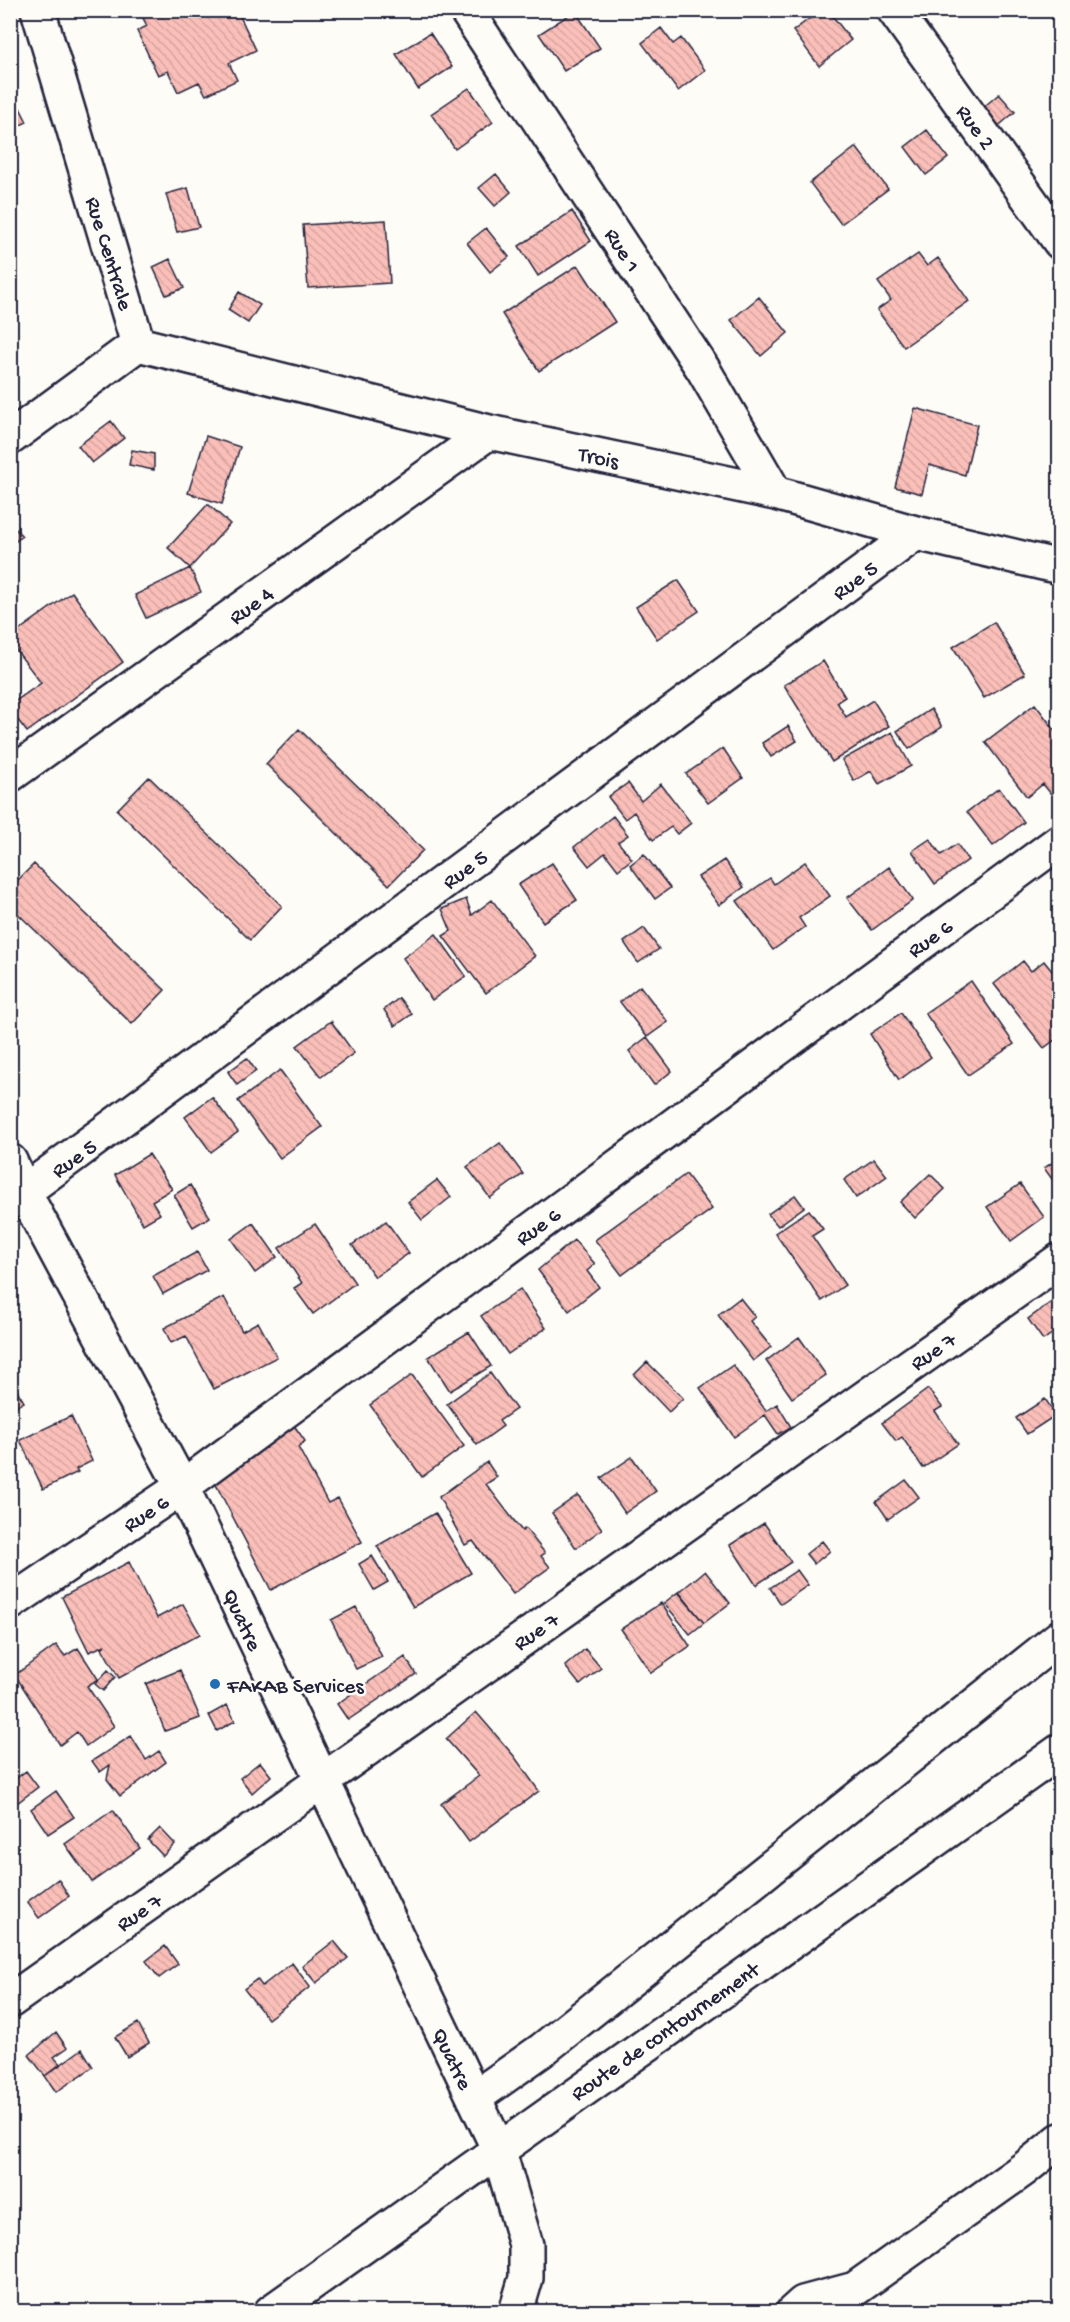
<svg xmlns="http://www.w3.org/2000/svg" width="1070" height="2322" viewBox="0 0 1070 2322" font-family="'Gochi Hand',sans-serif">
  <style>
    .building { fill: url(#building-back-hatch); stroke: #22223b; stroke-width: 1.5 }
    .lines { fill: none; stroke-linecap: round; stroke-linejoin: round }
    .street-casing { stroke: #22223b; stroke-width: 38 }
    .secondary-casing { stroke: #22223b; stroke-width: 38 }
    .street { stroke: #fdfcf7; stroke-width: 33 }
    .secondary { stroke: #fdfcf7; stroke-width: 33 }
    .poi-dot { fill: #1f6fb2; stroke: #fdfcf7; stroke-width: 2 }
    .labels { text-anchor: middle; stroke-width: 5; stroke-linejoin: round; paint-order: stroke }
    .street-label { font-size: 22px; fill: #22223b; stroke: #fdfcf7 }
    .poi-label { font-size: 22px; fill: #22223b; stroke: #fdfcf7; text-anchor: start }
  </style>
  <defs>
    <pattern id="building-back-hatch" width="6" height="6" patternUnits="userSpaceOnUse" patternTransform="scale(1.5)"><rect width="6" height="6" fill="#fbbfb9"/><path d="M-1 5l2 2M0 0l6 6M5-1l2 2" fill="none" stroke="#d7a4a0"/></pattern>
  </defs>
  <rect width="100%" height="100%" fill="#fdfcf7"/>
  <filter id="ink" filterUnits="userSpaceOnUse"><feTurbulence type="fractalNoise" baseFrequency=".0167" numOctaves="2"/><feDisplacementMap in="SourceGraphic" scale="12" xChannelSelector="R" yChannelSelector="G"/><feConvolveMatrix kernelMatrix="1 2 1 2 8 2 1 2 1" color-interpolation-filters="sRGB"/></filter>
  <g filter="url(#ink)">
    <path class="building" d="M139,10H237L256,50L229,63L237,80L206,95L199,82L178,92L168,71L158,75L137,31L147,26Z
      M821,10H828L851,40L819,66L793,31Z
      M575,11L600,48L564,71L539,34Z
      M661,28L673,44L681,38L705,70L678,91L642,43Z
      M430,33L452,67L418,89L396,54Z
      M469,88L493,122L455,149L431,114Z
      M12,92L27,122L10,130V93Z
      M999,94L1015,112L995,129L980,110Z
      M927,130L948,158L926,175L905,147Z
      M856,147L888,189L841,224L810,183Z
      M496,174L511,192L495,206L479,188Z
      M188,188L199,227L177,232L166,194Z
      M572,211L591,241L538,276L519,246Z
      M386,220L390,283L308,288L303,225Z
      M486,228L509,257L490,272L467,243Z
      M918,254L927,266L938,258L969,301L904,347L877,310L891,300L878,282Z
      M170,259L184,288L166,295L153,267Z
      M578,265L615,322L539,371L502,314Z
      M239,292L260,305L248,323L228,310Z
      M759,297L788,333L761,356L731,320Z
      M915,408L977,425L965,475L929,465L922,494L895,487Z
      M111,421L124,438L92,463L78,446Z
      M206,436L240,447L222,504L188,493Z
      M132,450L154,454V470L129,465Z
      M208,504L230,524L190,568L168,548Z
      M10,523L22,536L10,546Z
      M190,568L201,592L146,618L135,595Z
      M678,580L699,611L657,639L636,607Z
      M72,592L123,662L27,732L10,710V705L41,683L10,642V637Z
      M994,622L1025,674L984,698L953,647Z
      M823,661L845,697L837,702L846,717L873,700L889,726L832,762L784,685Z
      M1035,704L1060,737L1057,751L1060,754V788L1051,794L1043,784L1027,797L985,742Z
      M931,709L942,727L909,749L897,731Z
      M788,726L797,741L771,757L762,743Z
      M299,729L423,850L389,885L266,764Z
      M892,732L911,766L879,784L871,771L854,781L842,760Z
      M723,748L743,778L708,803L686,774Z
      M149,777L282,906L250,940L117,810Z
      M628,783L641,801L661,784L691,823L677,834L671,827L653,840L634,812L625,819L608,797Z
      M999,788L1024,822L993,846L967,812Z
      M613,816L628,835L618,842L632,859L618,870L605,853L589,866L574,847Z
      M930,839L941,855L957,844L968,860L935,884L912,851Z
      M644,854L670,888L655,899L630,865Z
      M724,860L744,887L719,905L698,877Z
      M805,862L830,896L799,918L805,927L773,950L737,901L770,878L774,884Z
      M552,863L577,900L543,922L518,885Z
      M34,864L165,990L132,1024L10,906V888Z
      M889,867L913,900L872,930L847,898Z
      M466,899L472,915L492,900L535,956L486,993L443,936L451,931L442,909Z
      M644,928L659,949L638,963L624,942Z
      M436,934L466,976L432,1000L403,958Z
      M1023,961L1031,971L1044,961L1060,981V1036L1044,1048L994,984Z
      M971,981L1014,1044L968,1075L925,1013Z
      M640,986L668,1022L647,1037L620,1002Z
      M399,998L412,1014L395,1026L384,1010Z
      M901,1013L931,1057L899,1080L870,1034Z
      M331,1021L354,1053L321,1077L297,1046Z
      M647,1037L672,1071L654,1085L629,1051Z
      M247,1058L256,1071L237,1085L228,1072Z
      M280,1070L322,1127L280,1158L238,1101Z
      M212,1097L238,1132L211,1152L185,1117Z
      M500,1143L523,1174L490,1198L467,1167Z
      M149,1154L172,1189L152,1201L160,1214L143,1224L115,1175Z
      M1060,1158V1190L1044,1168Z
      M874,1159L887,1176L856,1198L844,1180Z
      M686,1174L712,1209L622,1275L595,1240Z
      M930,1174L945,1189L915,1218L900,1202Z
      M437,1180L451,1197L422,1220L408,1202Z
      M1020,1184L1044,1217L1011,1241L987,1207Z
      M190,1185L210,1217L193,1227L174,1195Z
      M795,1195L804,1207L778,1226L768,1214Z
      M809,1210L823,1229L812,1236L845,1285L822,1301L775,1233Z
      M386,1221L409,1253L375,1277L352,1245Z
      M253,1223L277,1257L255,1273L231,1239Z
      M315,1224L355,1283L313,1314L294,1288L302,1283L279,1248Z
      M574,1240L595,1264L587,1271L599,1287L569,1311L538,1270Z
      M197,1252L207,1270L163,1294L153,1276Z
      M520,1289L546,1328L508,1354L481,1316Z
      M1060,1296V1328L1043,1340L1028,1319Z
      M224,1297L242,1331L258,1322L277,1357L214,1389L186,1336L171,1343L164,1328Z
      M740,1298L755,1317L750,1321L771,1347L753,1361L718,1315Z
      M469,1332L491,1366L450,1391L428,1357Z
      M799,1337L826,1375L792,1398L766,1361Z
      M647,1362L683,1398L669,1412L634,1375Z
      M733,1365L766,1411L777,1404L791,1427L778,1434L765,1415L734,1437L700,1388Z
      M490,1373L516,1409L499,1421L503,1426L477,1445L447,1404Z
      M412,1375L464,1446L422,1477L370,1405Z
      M10,1379L24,1402L10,1410Z
      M928,1389L942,1407L935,1411L958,1444L923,1468L902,1437L896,1441L882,1423Z
      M1045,1399L1056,1415L1027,1434L1016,1418Z
      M71,1416L92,1461L76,1469L78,1472L43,1489L20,1440Z
      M291,1421L305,1441L298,1447L328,1503L338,1498L362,1542L271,1590L212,1477Z
      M632,1457L656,1491L625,1513L601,1478Z
      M487,1462L497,1477L486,1484L522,1531L525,1528L545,1553L541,1556L550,1567L513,1594L473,1541L465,1545L439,1497Z
      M906,1480L919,1497L888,1519L876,1502Z
      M578,1495L602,1529L576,1548L552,1513Z
      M435,1513L471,1573L413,1607L377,1546Z
      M764,1523L791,1562L756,1585L730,1545Z
      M822,1541L830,1551L814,1564L806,1554Z
      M372,1556L388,1582L374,1590L359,1564Z
      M129,1562L157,1618L183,1604L200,1634L119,1678L102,1648L105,1645L89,1652L62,1597Z
      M797,1570L808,1585L781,1604L770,1588Z
      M705,1571L730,1603L704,1623L679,1592Z
      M678,1592L704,1623L690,1634L664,1603Z
      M661,1603L690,1646L651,1673L621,1629Z
      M356,1607L382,1657L356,1669L331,1620Z
      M56,1645L65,1656L78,1648L98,1679L87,1686L114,1726L86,1746L77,1732L60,1745L15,1675Z
      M585,1649L601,1668L580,1685L565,1666Z
      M405,1657L416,1674L348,1720L337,1704Z
      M108,1670L115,1677L103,1691L95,1684Z
      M180,1670L200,1718L165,1731L146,1684Z
      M227,1705L235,1721L217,1731L209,1715Z
      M476,1712L514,1756L539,1791L469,1842L441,1804L479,1776L446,1739Z
      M131,1736L146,1760L159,1751L166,1762L120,1796L107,1779L110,1765L100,1772L92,1761Z
      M260,1762L271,1776L252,1793L240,1778Z
      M26,1771L38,1787L17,1803L10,1795V1783Z
      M56,1791L74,1817L48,1834L31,1809Z
      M113,1810L140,1848L92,1882L65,1844Z
      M160,1828L175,1844L163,1856L148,1840Z
      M58,1879L69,1896L39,1918L27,1902Z
      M334,1941L348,1958L316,1983L302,1966Z
      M165,1946L178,1964L159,1978L146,1961Z
      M292,1963L310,1987L268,2019L244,1989L257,1979L262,1986Z
      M138,2023L149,2043L127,2057L115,2037Z
      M56,2032L67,2048L54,2057L60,2064L45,2076L29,2055Z
      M82,2049L93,2067L56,2092L45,2076Z"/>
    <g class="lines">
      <g class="street-casing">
        <path id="street" d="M466,10L703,369L775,493
          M894,10L1060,242
          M138,344L489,432L775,493L916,533L1060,567
          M10,438L138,344L38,10
          M10,775L489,432
          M10,1161L24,1192L182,1487L498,2148L526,2245V2278L516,2312
          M10,1202L916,533
          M10,1603L182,1487L1060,841
          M10,2001L1060,1260
          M474,2098L542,2050L1060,1637
          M793,2312L803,2303L855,2289L1024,2169L1060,2140"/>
      </g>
      <g class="secondary-casing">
        <path id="secondary" d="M271,2312L1060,1751"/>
      </g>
      <use href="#street" class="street"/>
      <use href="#secondary" class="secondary"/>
    </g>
  </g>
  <circle class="poi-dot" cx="215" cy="1684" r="6"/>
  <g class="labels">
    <g class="street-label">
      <text transform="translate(977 126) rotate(54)" y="8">Rue 2</text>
      <text transform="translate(624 249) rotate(57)" y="8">Rue 1</text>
      <text transform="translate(111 253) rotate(73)" y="8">Rue Centrale</text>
      <text transform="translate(599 456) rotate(12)" y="8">Trois</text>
      <text transform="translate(854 579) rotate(-37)" y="8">Rue 5</text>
      <text transform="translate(250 604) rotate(-36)" y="8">Rue 4</text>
      <text transform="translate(464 868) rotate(-37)" y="8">Rue 5</text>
      <text transform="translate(929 937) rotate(-36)" y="8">Rue 6</text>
      <text transform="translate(73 1157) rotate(-36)" y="8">Rue 5</text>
      <text transform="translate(537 1225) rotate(-36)" y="8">Rue 6</text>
      <text transform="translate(932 1350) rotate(-35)" y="8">Rue 7</text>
      <text transform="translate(145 1512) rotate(-34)" y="8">Rue 6</text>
      <text transform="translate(244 1619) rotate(65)" y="8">Quatre</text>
      <text transform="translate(535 1630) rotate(-35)" y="8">Rue 7</text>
      <text transform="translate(138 1911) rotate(-35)" y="8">Rue 7</text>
      <text transform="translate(664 2030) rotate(-35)" y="8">Route de contournement</text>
      <text transform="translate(454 2058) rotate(64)" y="8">Quatre</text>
    </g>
    <g class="poi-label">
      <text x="227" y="1692">FAKAB Services</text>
    </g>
  </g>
  <rect width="1070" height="2322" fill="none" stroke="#fdfcf7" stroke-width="36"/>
  <rect x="18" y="18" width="1034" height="2286" fill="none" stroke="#22223b" stroke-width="2" filter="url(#ink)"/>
</svg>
